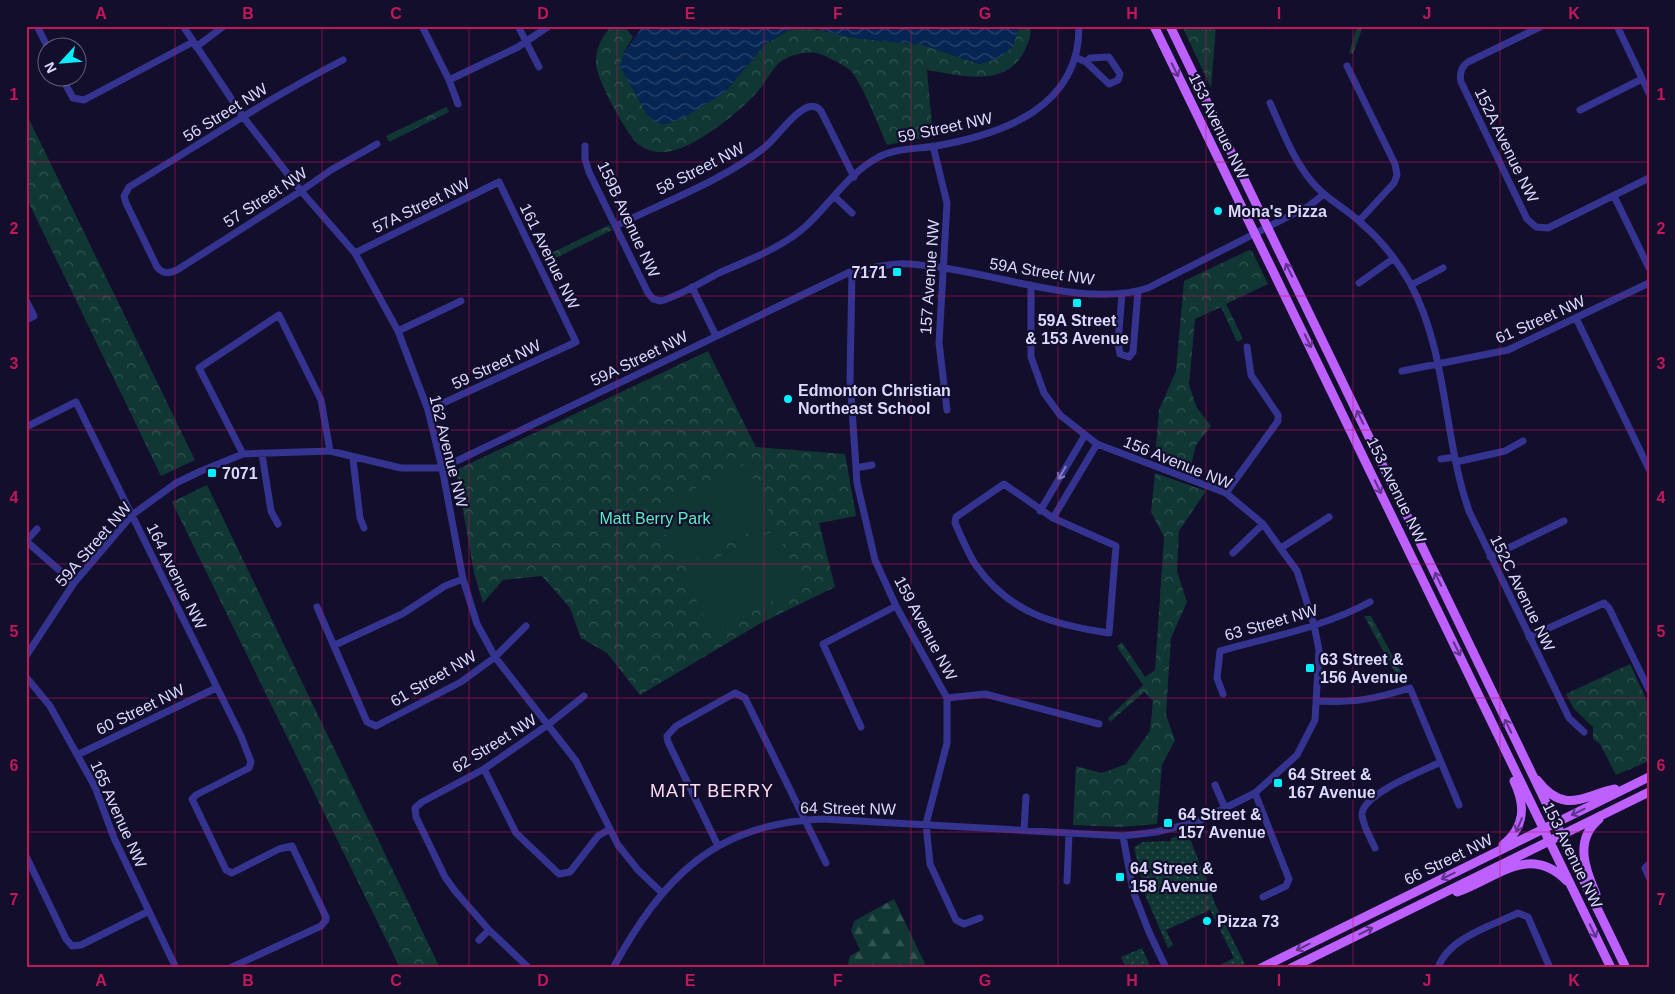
<svg xmlns="http://www.w3.org/2000/svg" width="1675" height="994" viewBox="0 0 1675 994" font-family="Helvetica,sans-serif">
  <style>
    .grass { fill: url(#grass-dots) }
    .forest { fill: url(#forest-firs) }
    .park { fill: url(#park-crowns) }
    .pitch { fill: #103734 }
    .water { fill: url(#water-waves) }
    .lines { fill: none; stroke-linecap: round; stroke-linejoin: round }
    .minor { stroke: #343490; stroke-width: 7 }
    .major { stroke: #bd60ff; stroke-width: 9 }
    .oneway { stroke: #5f338b }
    .oneway2 { stroke: #807ec2 }
    .grid { fill: none; stroke: #c2185b; stroke-width: 1; stroke-opacity: 0.55 }
    .poi-dot { fill: #05f0ff; stroke: #120e2c; stroke-width: 2 }
    .labels { text-anchor: middle; stroke-width: 4.5; stroke-linejoin: round; paint-order: stroke }
    .street-label { font-size: 16px; fill: #dcd9ff; stroke: #120e2c }
    .poi-label { font-size: 16px; font-weight: bold; fill: #dcd9ff; stroke: #120e2c; text-anchor: start }
    .park-label { font-size: 16px; fill: #57edc1; stroke: #120e2c }
    .neighbourhood-label { font-size: 18px; letter-spacing: 1px; fill: #ffdbf3; stroke: #120e2c }
    .neatline { fill: none; stroke: #c2185b; stroke-width: 2 }
    .grid-label { font-size: 16px; text-anchor: middle; font-weight: bold; fill: #c2185b }
  </style>
  <defs>
    <pattern id="grass-dots" width="8" height="8" patternUnits="userSpaceOnUse" patternTransform="scale(1.25)"><rect width="8" height="8" fill="#103734"/><path d="M2 2h.1M6 6h.1" fill="none" stroke="#325352" stroke-width="1.8" stroke-linecap="round"/></pattern>
    <pattern id="forest-firs" width="22" height="20" patternUnits="userSpaceOnUse" patternTransform="scale(1.25)"><rect width="22" height="20" fill="#103734"/><path d="M5 1l3.5 6h-7zM16 11l3.5 6h-7z" fill="#325352"/></pattern>
    <pattern id="park-crowns" width="20" height="18" patternUnits="userSpaceOnUse" patternTransform="scale(1.25)"><rect width="20" height="18" fill="#103734"/><path d="M2 6a3 3 0 1 1 6 0M12 15a3 3 0 1 1 6 0" fill="none" stroke="#325352"/></pattern>
    <pattern id="water-waves" width="16" height="10" patternUnits="userSpaceOnUse" patternTransform="scale(1.25)"><rect width="16" height="10" fill="#072552"/><path d="M0 5q4-4 8 0t8 0" fill="none" stroke="#2b446c"/></pattern>
  </defs>
  <rect width="100%" height="100%" fill="#120e2c"/>
  <path class="grass" d="M1188,833L1216,906L1245,964L1238,968H1214L1234,958L1210,910L1166,930L1173,945L1168,948L1146,897L1134,847L1143,842L1171,841V838Z
    M1142,948L1151,968H1126L1121,957Z"/>
  <path class="forest" d="M894,899L927,968H847L850,956L860,950L851,931L854,921Z"/>
  <path class="park" d="M611,26H624L633,37L623,54L725,92L765,44L793,28H811L854,38L923,45L979,64L999,58L1013,46L1018,30L1017,26H1030C1032,35 1028,44 1024,52C1004,89 960,75 927,70L933,136L887,145C876,121 867,94 852,72C849,68 822,53 816,53C804,51 785,56 777,65C770,72 766,82 759,90C741,111 695,149 666,152C656,153 645,150 638,144C627,135 596,78 596,64C595,49 602,37 611,26Z
    M1182,26H1216L1211,88Z
    M1357,26H1363L1353,54L1349,53Z
    M446,107L449,112L389,142L386,136Z
    M26,113L195,460L161,476L26,197Z
    M609,225L612,230L546,263L543,257Z
    M1249,250L1252,251L1268,284L1226,304L1243,339L1237,342L1221,307L1195,319L1189,385L1197,408L1211,426L1196,445L1190,470L1155,458L1159,410L1176,371L1184,281Z
    M708,351L756,447L845,454L856,516L819,523L835,587L761,623L640,695L607,653L581,638L570,608L542,576L503,580L483,603L474,573L456,470Z
    M1155,473L1206,491L1179,531L1177,571L1187,602L1171,638L1166,715L1175,740L1162,765L1157,824L1120,827L1073,825L1076,766L1102,773L1126,764L1150,731L1153,701L1144,692L1110,722L1108,718L1143,685L1117,647L1122,642L1145,677L1155,670L1164,537L1151,512Z
    M207,485L440,968H400L172,502Z
    M1364,616H1371L1403,675L1398,678Z
    M1630,664L1649,705V761L1616,775L1600,744L1593,739V727L1574,709L1566,694Z"/>
  <path class="pitch" d="M746,464L773,521L681,566L653,509Z
    M776,530L803,586L711,631L683,574Z"/>
  <path class="water" d="M643,26H1017L1018,30L1013,46L999,58L979,64L923,45L854,38L811,28H793L765,44L725,92L685,117L663,125L649,118L620,67L623,54Z"/>
  <g class="lines">
    <path class="minor" d="M37,26L48,48
      M183,26L244,118L301,191L355,253L398,331L428,410L442,468L463,579L477,624L495,657L576,761L618,845L638,870L662,893
      M422,26L449,80L518,47L549,26
      M518,26L539,67
      M1542,26L1468,62C1461,67 1459,73 1461,82L1527,219L1536,227L1548,228L1649,178
      M1617,26L1649,93
      M196,47L224,26
      M1075,57L1086,62L1109,84L1118,80L1120,74L1109,57L1090,58L1086,62
      M343,60C269,98 200,144 129,187L124,196L126,203L157,267C163,274 168,274 177,270L301,191L331,170L377,144
      M1347,66L1395,164L1397,175L1394,183L1359,221
      M62,78L73,98L84,100L193,42
      M449,80L458,104
      M1270,103C1282,129 1293,160 1313,183C1326,199 1345,208 1360,222C1380,239 1397,260 1410,283C1448,353 1443,437 1469,511L1569,718L1584,732
      M1580,110L1642,79
      M585,146V159L589,172L648,293L653,299L661,301C681,295 700,283 719,273C748,260 782,248 806,226C829,205 849,173 877,158C894,148 917,149 936,146C1002,134 1080,108 1079,26
      M933,146L947,203L939,343L947,410
      M1614,196L1649,268
      M835,197L852,213
      M616,226C662,203 726,179 765,147C778,137 806,92 821,111L854,177
      M355,253L499,182L576,342L428,410
      M852,271L850,379L857,483L875,560L896,606L947,698V743L926,824L930,864L956,920L964,924L980,918
      M1359,283L1394,258
      M1411,285L1443,268
      M692,287L716,336
      M1122,293L1118,343L1120,354L1129,357L1133,352L1138,291
      M26,300L34,316L26,320
      M1576,318L1649,469
      M398,331L461,301
      M1402,371L1508,350L1649,283
      M26,427L76,402L241,736L251,762L249,768L196,795L192,799L226,870L232,873L279,849L292,846L326,917V920L321,926L230,968
      M243,454L199,368L279,315L321,400L330,451
      M262,454L271,511L278,524
      M353,459L360,518L364,528
      M1441,459L1455,457
      M1456,462L1505,451L1523,441
      M856,468L872,465
      M1004,484L1053,518L1116,546L1109,633C1054,625 1009,613 975,564C967,551 961,536 955,523L956,517Z
      M1226,493L1278,421V415L1251,375L1247,347
      M1040,511L1085,435
      M1053,518L1097,444
      M26,541L74,583
      M26,541L37,529
      M1281,548L1329,517
      M1233,553L1263,524
      M1490,557L1564,521
      M317,607L367,722L376,726L461,682L495,657L526,626
      M1529,637L1604,603L1609,608L1649,690
      M335,645L402,614L445,586L463,579
      M26,656L74,583L132,515L176,483L201,471L243,454L330,451L401,468H442L852,271C867,269 883,265 898,264C908,263 918,265 928,266C995,272 1084,309 1148,288L1309,206L1324,194
      M26,677L50,706L95,787L114,838L176,968
      M1223,694L1217,678L1220,651C1271,637 1324,627 1370,602
      M947,698L985,694L1099,724
      M1317,701C1355,703 1374,699 1410,688L1459,805
      M861,727L823,644L896,606
      M77,755L216,688
      M484,769L516,833L559,874L570,872L598,836L610,829
      M1215,785L1225,808
      M1255,793L1289,879L1286,886L1263,897
      M1024,830L1026,797
      M1123,836L1133,891L1149,932L1166,968
      M718,846L668,742L667,736L676,726L735,693L745,698L826,863
      M1375,848C1371,839 1363,826 1362,815C1361,794 1425,770 1441,762
      M26,856L66,939L72,946L81,945L149,911
      M1649,864L1645,868L1649,877
      M1067,881L1069,833
      M479,940L489,930
      M529,968L489,930L455,891L445,877L416,817L415,808L422,802L484,769L549,724L584,696
      M613,968C663,877 715,823 823,819L1123,836L1156,832L1197,822L1255,793L1297,755L1315,720L1319,650L1314,625L1297,571L1263,524L1226,493L1097,444L1060,415L1044,393L1031,357V285
      M1438,968C1448,938 1491,926 1518,913L1528,917L1550,968"/>
    <path class="major" d="M1154,26L1611,968
      M1170,26L1626,968
      M1537,780C1564,815 1582,796 1615,789
      M1503,845C1525,827 1526,806 1514,781
      M1457,892C1497,878 1529,843 1567,881
      M1596,894C1585,869 1574,840 1599,819
      M1261,968L1649,777
      M1291,968L1649,792"/>
  </g>
  <defs><path id="oneway-shaft" d="M-6 0H5M1.5-3L5.5 0L1.5 3" fill="none" stroke-width="1.6" stroke-linecap="round" stroke-linejoin="round" transform="scale(1.25)"/></defs>
  <g class="oneway">
    <use href="#oneway-shaft" transform="translate(1175 70) rotate(64)"/>
    <use href="#oneway-shaft" transform="translate(1289 270) rotate(-116)"/>
    <use href="#oneway-shaft" transform="translate(1308 341) rotate(64)"/>
    <use href="#oneway-shaft" transform="translate(1360 417) rotate(-116)"/>
    <use href="#oneway-shaft" transform="translate(1378 487) rotate(64)"/>
    <use href="#oneway-shaft" transform="translate(1438 579) rotate(-116)"/>
    <use href="#oneway-shaft" transform="translate(1457 649) rotate(64)"/>
    <use href="#oneway-shaft" transform="translate(1508 726) rotate(-116)"/>
    <use href="#oneway-shaft" transform="translate(1578 812) rotate(154)"/>
    <use href="#oneway-shaft" transform="translate(1519 825) rotate(113)"/>
    <use href="#oneway-shaft" transform="translate(1448 876) rotate(154)"/>
    <use href="#oneway-shaft" transform="translate(1366 931) rotate(-26)"/>
    <use href="#oneway-shaft" transform="translate(1593 931) rotate(64)"/>
    <use href="#oneway-shaft" transform="translate(1303 947) rotate(154)"/>
  </g>
  <use class="oneway2" href="#oneway-shaft" transform="translate(1062 473) rotate(120)"/>
  <path class="grid" d="M175,26V968M322,26V968M469,26V968M617,26V968M764,26V968M911,26V968M1058,26V968M1206,26V968M1353,26V968M1500,26V968M26,162H1649M26,296H1649M26,430H1649M26,564H1649M26,698H1649M26,832H1649"/>
  <g class="poi-dot">
    <circle cx="1218" cy="211" r="5"/>
    <rect x="892" y="267" width="10" height="10" rx="2.5"/>
    <rect x="1072" y="298" width="10" height="10" rx="2.5"/>
    <circle cx="788" cy="399" r="5"/>
    <rect x="207" y="468" width="10" height="10" rx="2.5"/>
    <rect x="1305" y="663" width="10" height="10" rx="2.5"/>
    <rect x="1273" y="778" width="10" height="10" rx="2.5"/>
    <rect x="1163" y="818" width="10" height="10" rx="2.5"/>
    <rect x="1115" y="872" width="10" height="10" rx="2.5"/>
    <circle cx="1207" cy="921" r="5"/>
  </g>
  <g class="labels">
    <g class="street-label">
      <text transform="translate(225 112) rotate(-32)" y="6">56 Street NW</text>
      <text transform="translate(1219 126) rotate(64)" y="6">153 Avenue NW</text>
      <text transform="translate(945 127) rotate(-12)" y="6">59 Street NW</text>
      <text transform="translate(1507 145) rotate(64)" y="6">152A Avenue NW</text>
      <text transform="translate(700 168) rotate(-27)" y="6">58 Street NW</text>
      <text transform="translate(265 197) rotate(-33)" y="6">57 Street NW</text>
      <text transform="translate(421 205) rotate(-26)" y="6">57A Street NW</text>
      <text transform="translate(629 219) rotate(65)" y="6">159B Avenue NW</text>
      <text transform="translate(550 256) rotate(64)" y="6">161 Avenue NW</text>
      <text transform="translate(1042 271) rotate(9)" y="6">59A Street NW</text>
      <text transform="translate(929 277) rotate(-86)" y="6">157 Avenue NW</text>
      <text transform="translate(1540 319) rotate(-24)" y="6">61 Street NW</text>
      <text transform="translate(639 358) rotate(-26)" y="6">59A Street NW</text>
      <text transform="translate(496 364) rotate(-25)" y="6">59 Street NW</text>
      <text transform="translate(449 451) rotate(76)" y="6">162 Avenue NW</text>
      <text transform="translate(1178 462) rotate(22)" y="6">156 Avenue NW</text>
      <text transform="translate(1397 490) rotate(64)" y="6">153 Avenue NW</text>
      <text transform="translate(93 544) rotate(-49)" y="6">59A Street NW</text>
      <text transform="translate(177 576) rotate(64)" y="6">164 Avenue NW</text>
      <text transform="translate(1523 593) rotate(64)" y="6">152C Avenue NW</text>
      <text transform="translate(1271 622) rotate(-16)" y="6">63 Street NW</text>
      <text transform="translate(926 628) rotate(62)" y="6">159 Avenue NW</text>
      <text transform="translate(433 678) rotate(-30)" y="6">61 Street NW</text>
      <text transform="translate(140 709) rotate(-26)" y="6">60 Street NW</text>
      <text transform="translate(494 743) rotate(-32)" y="6">62 Street NW</text>
      <text transform="translate(848 808) rotate(1)" y="6">64 Street NW</text>
      <text transform="translate(119 814) rotate(66)" y="6">165 Avenue NW</text>
      <text transform="translate(1573 855) rotate(64)" y="6">153 Avenue NW</text>
      <text transform="translate(1448 859) rotate(-26)" y="6">66 Street NW</text>
    </g>
    <g class="poi-label">
      <text x="1228" y="217">Mona's Pizza</text>
      <text x="887" y="278" text-anchor="end">7171</text>
      <text x="1077" y="326" text-anchor="middle">59A Street<tspan x="1077" dy="18">&amp; 153 Avenue</tspan></text>
      <text x="798" y="396">Edmonton Christian<tspan x="798" dy="18">Northeast School</tspan></text>
      <text x="222" y="479">7071</text>
      <text x="1320" y="665">63 Street &amp;<tspan x="1320" dy="18">156 Avenue</tspan></text>
      <text x="1288" y="780">64 Street &amp;<tspan x="1288" dy="18">167 Avenue</tspan></text>
      <text x="1178" y="820">64 Street &amp;<tspan x="1178" dy="18">157 Avenue</tspan></text>
      <text x="1130" y="874">64 Street &amp;<tspan x="1130" dy="18">158 Avenue</tspan></text>
      <text x="1217" y="927">Pizza 73</text>
    </g>
    <g class="park-label">
      <text x="655" y="524">Matt Berry Park</text>
    </g>
    <g class="neighbourhood-label">
      <text x="712" y="797">MATT BERRY</text>
    </g>
  </g>
  <rect width="1675" height="994" fill="none" stroke="#120e2c" stroke-width="55"/>
  <g transform="translate(62 62) rotate(244)"><circle r="24" fill="#120e2c" stroke="#635f80"/>
  <path d="M0-4L9 19L0 12L-9 19Z" fill="#05f0ff"/>
  <text y="-8" font-size="14" font-weight="bold" text-anchor="middle" fill="#dcd9ff">N</text>
  </g>
  <rect x="28" y="28" width="1620" height="938" class="neatline"/>
  <g class="grid-label">
    <text x="101" y="19">A</text>
    <text x="248" y="19">B</text>
    <text x="396" y="19">C</text>
    <text x="543" y="19">D</text>
    <text x="690" y="19">E</text>
    <text x="838" y="19">F</text>
    <text x="985" y="19">G</text>
    <text x="1132" y="19">H</text>
    <text x="1279" y="19">I</text>
    <text x="1427" y="19">J</text>
    <text x="1574" y="19">K</text>
    <text x="14" y="100">1</text>
    <text x="1661" y="100">1</text>
    <text x="14" y="234">2</text>
    <text x="1661" y="234">2</text>
    <text x="14" y="369">3</text>
    <text x="1661" y="369">3</text>
    <text x="14" y="503">4</text>
    <text x="1661" y="503">4</text>
    <text x="14" y="637">5</text>
    <text x="1661" y="637">5</text>
    <text x="14" y="771">6</text>
    <text x="1661" y="771">6</text>
    <text x="14" y="905">7</text>
    <text x="1661" y="905">7</text>
    <text x="101" y="986">A</text>
    <text x="248" y="986">B</text>
    <text x="396" y="986">C</text>
    <text x="543" y="986">D</text>
    <text x="690" y="986">E</text>
    <text x="838" y="986">F</text>
    <text x="985" y="986">G</text>
    <text x="1132" y="986">H</text>
    <text x="1279" y="986">I</text>
    <text x="1427" y="986">J</text>
    <text x="1574" y="986">K</text>
  </g>
</svg>
